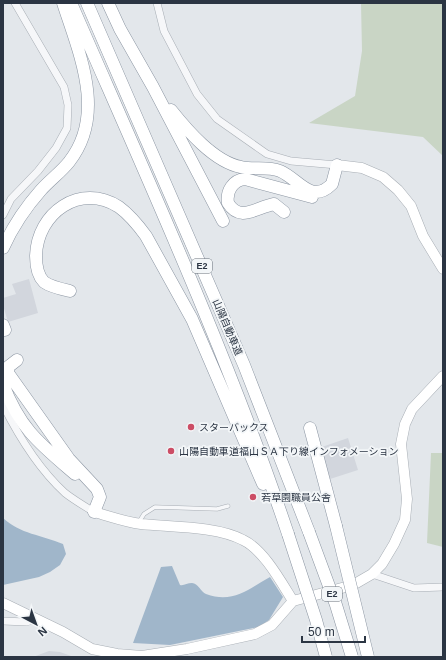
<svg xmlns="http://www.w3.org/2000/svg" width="446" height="660" viewBox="0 0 446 660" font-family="Arial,'Noto Sans JP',sans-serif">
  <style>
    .built { fill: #d2d6dd }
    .green { fill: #c9d5c5 }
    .water { fill: #a0b6ca }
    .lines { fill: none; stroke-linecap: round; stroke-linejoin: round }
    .lane-casing { stroke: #a8aeb5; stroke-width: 4.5 }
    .street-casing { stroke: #a8aeb5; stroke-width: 8 }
    .secondary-casing { stroke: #a8aeb5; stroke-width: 11 }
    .highway-casing { stroke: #8b95a2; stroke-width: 13 }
    .lane { stroke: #f6f7f9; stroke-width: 3.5 }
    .street { stroke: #f6f7f9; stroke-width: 7 }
    .secondary { stroke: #fff; stroke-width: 10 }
    .highway { stroke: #fff; stroke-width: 12 }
    .highway-bridge-casing { stroke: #8b95a2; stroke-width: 13; stroke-linecap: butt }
    .highway-bridge { stroke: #fff; stroke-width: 12 }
    .poi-dot { fill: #cc4d65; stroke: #f3f6f8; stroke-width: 1.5 }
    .labels { text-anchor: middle; stroke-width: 3.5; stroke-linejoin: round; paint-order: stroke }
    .shield { fill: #f3f6f8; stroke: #676f79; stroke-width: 1 }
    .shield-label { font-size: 9px; font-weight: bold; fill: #2b3543 }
    .street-label { font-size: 10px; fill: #2b3543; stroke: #f3f6f8 }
    .poi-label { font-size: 10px; fill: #2b3543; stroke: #f3f6f8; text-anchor: start }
  </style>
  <rect width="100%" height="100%" fill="#e3e7eb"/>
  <path class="built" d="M29,279L38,313L8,322L3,305V298L16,294L12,284Z
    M348,438L358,470L330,479L319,448Z
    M49,651L60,652L74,657H33Z"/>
  <path class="green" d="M361,3H443V156L423,137L309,123L355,96L362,51Z
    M431,453H443V547L427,543Z"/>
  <path class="water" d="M3,518C20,534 42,535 63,544L66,554L60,565L50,572L39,577L3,585Z
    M172,566L180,585C184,586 187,583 192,583C198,583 201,592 206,594C233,604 248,589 270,577L283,597L269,620L259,627L170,645L133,643L161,567Z"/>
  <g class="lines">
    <g class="lane-casing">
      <path id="lane" d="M139,522L144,514L155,507L217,509L228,506"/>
    </g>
    <g class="street-casing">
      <path id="street" d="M157,3L164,31L197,94L217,119L267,154L291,161L337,165
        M3,215L11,199L38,171L56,148L67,128L68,105L64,87L15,3
        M3,405C18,435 40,470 65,493C74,500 84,506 94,512
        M372,574L414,588L443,587
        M3,621L26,622L37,619"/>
    </g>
    <g class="secondary-casing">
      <path id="secondary" d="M337,165L362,168L383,177L398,190L411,206L423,236L443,269
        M94,512C109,516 125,522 141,524C171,527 217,526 243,540C264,550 281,582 293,601
        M3,603L63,632L92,649L117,654L142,656L187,649L255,634L272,625L293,601L353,585L372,574L382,564L394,544L405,520L407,499L401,444L405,424L412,409L443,376"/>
    </g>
    <g class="highway-casing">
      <path id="highway" d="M71,3C147,178 227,352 288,534
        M87,3L244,365L309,532
        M108,3L120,29L153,87L223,221
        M171,110C187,130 214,162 241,167C254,170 267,166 280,171C299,179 311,205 332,184L337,165
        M284,212L274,204C257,207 240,223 228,203C226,191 233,180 245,179L312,197
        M3,248C13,226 25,208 41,190C50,180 61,172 69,162C107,114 79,53 63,3
        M70,291C61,289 51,287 44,282C37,275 36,265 36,256C37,213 80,182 119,207C130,215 138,225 146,236L192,319L263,484
        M3,325L5,330
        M17,360L8,367V373L69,459L97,489L100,497L94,512
        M3,384C20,429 40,444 75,474
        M310,428L336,526"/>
    </g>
    <use href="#lane" class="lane"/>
    <use href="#street" class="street"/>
    <use href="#secondary" class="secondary"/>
    <use href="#highway" class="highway"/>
    <g class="highway-bridge-casing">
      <path id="highway-bridge" d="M336,526L368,657
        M309,532L336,605L352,657
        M288,534L316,620L326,657"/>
    </g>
    <use href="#highway-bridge" class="highway-bridge"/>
  </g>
  <g class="poi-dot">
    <circle cx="191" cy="427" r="4"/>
    <circle cx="171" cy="451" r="4"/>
    <circle cx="253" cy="497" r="4"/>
  </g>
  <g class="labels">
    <g class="shield">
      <rect x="192" y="259" width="20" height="14" rx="3"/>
      <rect x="322" y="587" width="20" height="14" rx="3"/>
    </g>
    <g class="shield-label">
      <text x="202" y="269">E2</text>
      <text x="332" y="597">E2</text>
    </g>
    <g class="street-label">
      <text transform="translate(228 327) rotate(67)" y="4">山陽自動車道</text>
    </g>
    <g class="poi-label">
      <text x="199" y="431">スターバックス</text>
      <text x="179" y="455">山陽自動車道福山ＳＡ下り線インフォメーション</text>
      <text x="261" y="501">若草園職員公舎</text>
    </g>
  </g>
  <rect width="446" height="660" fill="none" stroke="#2b3543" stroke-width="8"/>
  <g transform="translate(36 624) rotate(139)" stroke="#f3f6f8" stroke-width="3" paint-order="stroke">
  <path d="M0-3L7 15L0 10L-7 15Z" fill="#2b3543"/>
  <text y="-6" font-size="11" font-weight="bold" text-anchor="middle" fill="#2b3543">N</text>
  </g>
  <path d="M302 636v6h63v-6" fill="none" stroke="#2b3543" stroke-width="2"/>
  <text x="308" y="636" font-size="12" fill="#2b3543" stroke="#f3f6f8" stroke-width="3" paint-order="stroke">50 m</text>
</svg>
